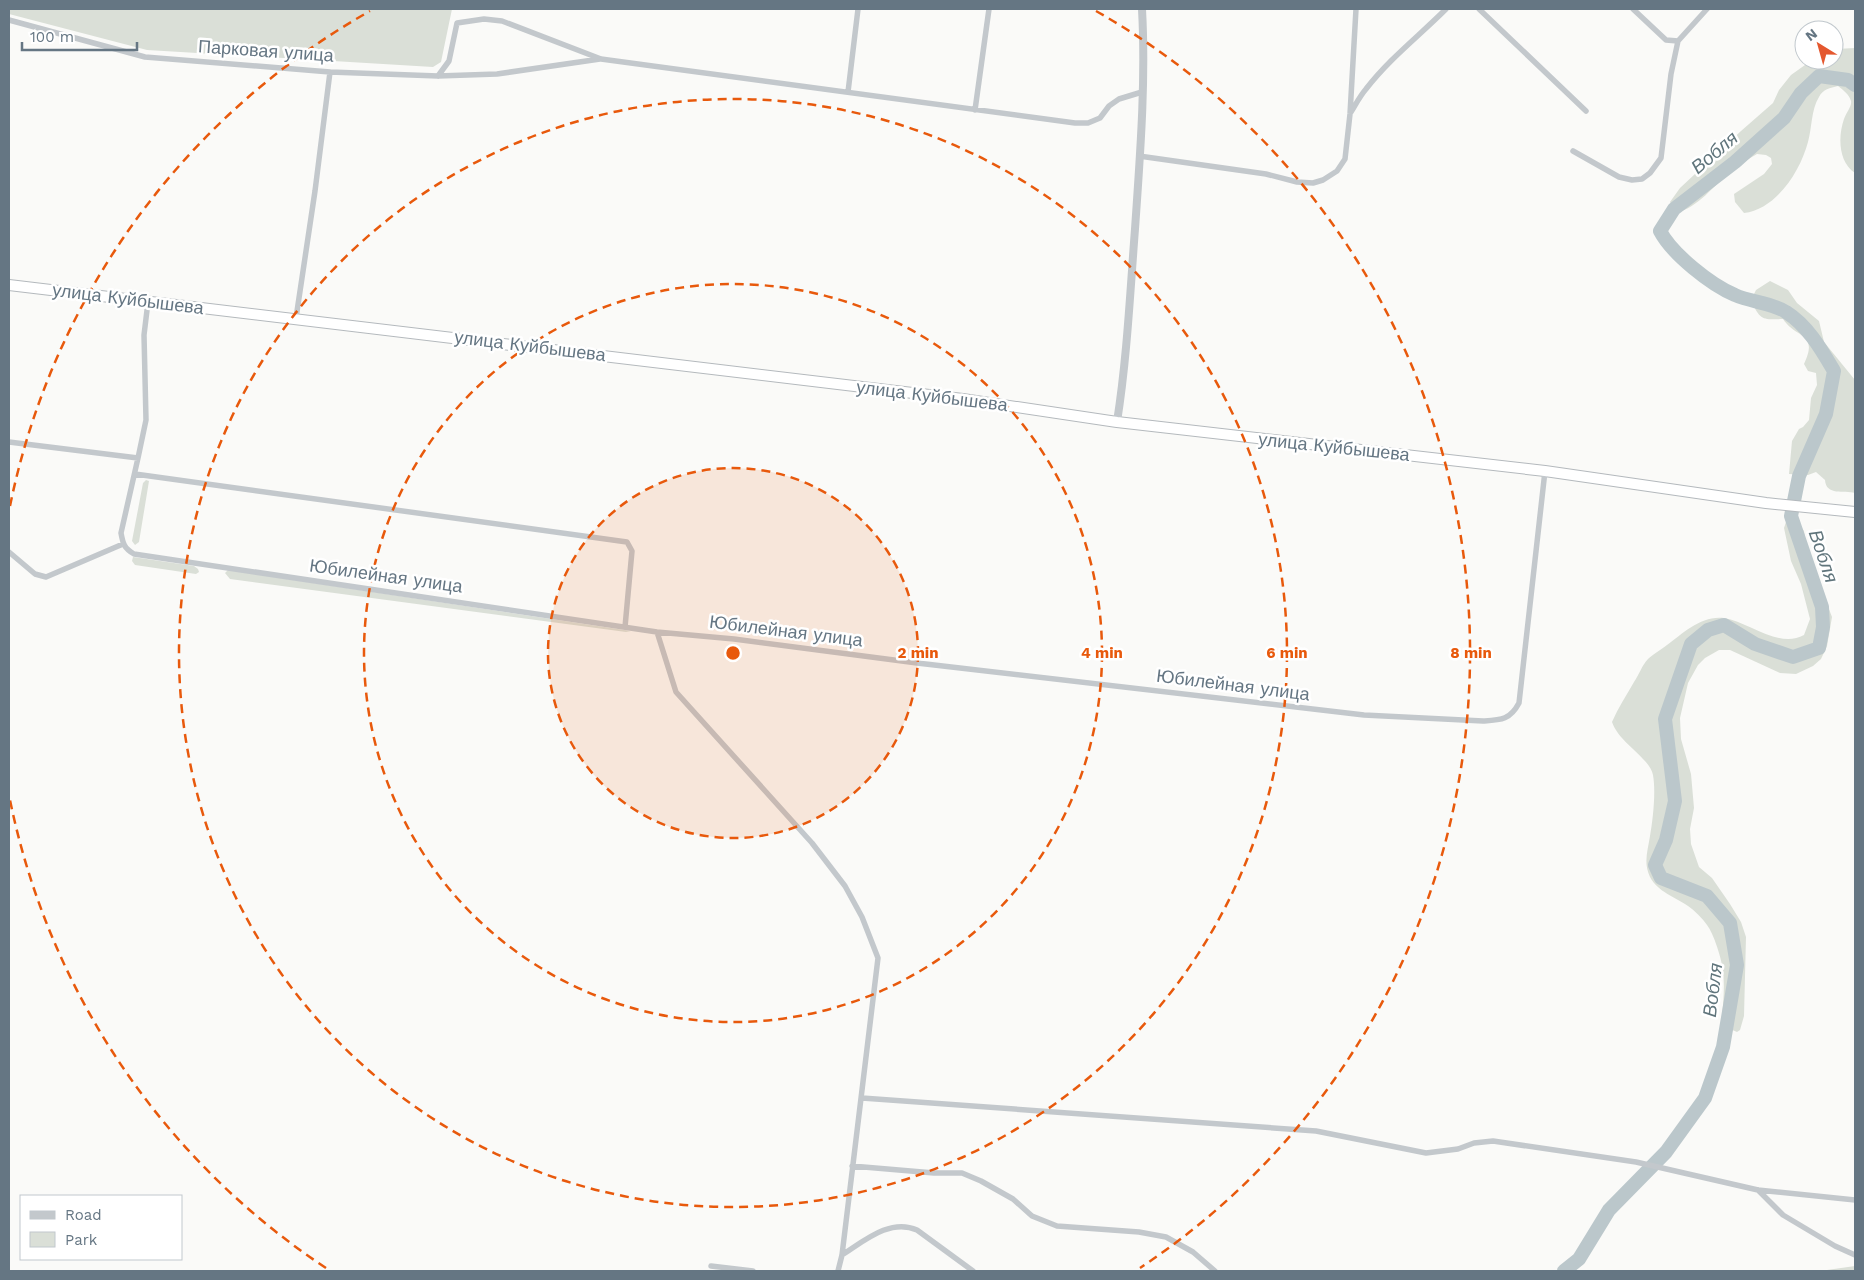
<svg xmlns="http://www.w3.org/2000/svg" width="1864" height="1280" viewBox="0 0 1864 1280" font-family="'Work Sans',sans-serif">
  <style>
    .green { fill: #dadfd7 }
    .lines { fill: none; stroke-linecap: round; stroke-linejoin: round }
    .river { stroke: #bbc7cb; stroke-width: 14 }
    .trunk-casing { stroke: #b4b9bd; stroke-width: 12 }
    .minor { stroke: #c3c8cc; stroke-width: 5.5 }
    .tertiary { stroke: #c3c8cc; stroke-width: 8 }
    .trunk { stroke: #fff; stroke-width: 10 }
    .ring { fill: none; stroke: #e8590c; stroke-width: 2.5; stroke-dasharray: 9 6 }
    .labels { text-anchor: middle; stroke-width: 5; stroke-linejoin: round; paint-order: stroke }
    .street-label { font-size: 18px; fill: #657683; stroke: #fff }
    .water-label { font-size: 19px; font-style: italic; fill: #60757c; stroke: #fff }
    .centre { fill: #e8590c; stroke: #fff; stroke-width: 2.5 }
    .ring-label { font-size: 15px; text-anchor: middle; font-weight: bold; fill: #e8590c; stroke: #fff; stroke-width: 5; stroke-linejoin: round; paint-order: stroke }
  </style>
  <rect width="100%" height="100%" fill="#fafaf8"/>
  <path class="green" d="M10,9H452L441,62L433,67L147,50L9,14Z
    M1855,48V173C1838,162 1838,136 1844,119C1846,113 1852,106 1851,101C1849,94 1843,90 1838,86C1830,88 1823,89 1819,97C1811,110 1812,128 1808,142C1800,172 1776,209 1744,213L1735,202L1734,194L1764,174L1772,164L1771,158L1766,155L1757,154C1748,159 1739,165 1731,171C1713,186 1699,207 1676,213L1670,202L1680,188L1741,131L1773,103L1779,90L1791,75L1812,60H1834V50L1836,49Z
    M1770,281L1788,290L1797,303L1819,321L1824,342L1855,380V493C1844,490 1826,496 1825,480L1816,472L1808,475L1789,474L1792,441L1799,429L1803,427L1809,420L1811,398L1817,385L1816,373L1808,371L1804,364C1819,332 1796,339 1783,319C1762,320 1760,320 1751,300L1756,290Z
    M146,480L149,481L139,542L135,545L132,541L143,483Z
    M1786,522L1798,523L1804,531L1806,544L1817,578L1832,617L1827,646L1821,659L1813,666L1796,674L1780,673L1730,650H1719L1705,658L1698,665L1688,683L1680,718L1681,739L1691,774L1694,808L1690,829L1691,844L1699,867L1712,878L1730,904L1741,922L1746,937L1744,1016L1740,1030L1737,1032L1721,1025C1723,1007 1725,989 1723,971C1722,960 1714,934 1707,925C1703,919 1694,910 1688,906C1675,897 1658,892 1650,877C1643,862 1648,850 1650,836C1653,819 1656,792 1653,775C1650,758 1619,743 1612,722C1618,708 1626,696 1634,682C1639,675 1642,665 1648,659C1653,654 1661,650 1667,645C1683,633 1702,615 1724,618C1749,622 1779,649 1804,635L1810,619L1801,584L1791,561L1784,528Z
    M133,557L194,566L198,569L199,572L196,574L135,565L132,561Z
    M228,570L631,631L626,632L230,579L225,573Z
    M1855,1266V1271H1820Z"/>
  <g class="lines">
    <path class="river" d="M1564,1271L1579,1259L1609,1210L1666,1152L1705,1098L1723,1047L1737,965L1730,923L1707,896L1661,878L1655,865L1666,840L1675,801L1665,719L1691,644L1708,630L1724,625L1755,644L1793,657L1819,648L1823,627L1822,607L1791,516L1799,476L1826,414L1834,371C1821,349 1808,326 1786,312C1773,303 1750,302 1735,295C1711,285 1672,254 1660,231L1674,209L1735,162L1784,118L1801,93L1819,76L1848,80L1855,85"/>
    <g class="trunk-casing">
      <path id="trunk" d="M9,285L963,399L1117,422L1545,471L1766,503L1855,512"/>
    </g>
    <path class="minor" d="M1479,9L1586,111
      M1633,9L1666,40L1678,41
      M9,20L145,57L330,72L438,76L497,74L600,59
      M1678,41L1707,9
      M438,76L449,61L457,23L484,19L502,21L601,59L1075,123H1088L1100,118L1109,106L1119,99L1142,92
      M848,92L858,9
      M975,110L989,9
      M1351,112C1356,104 1360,96 1366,89C1389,59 1419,36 1446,9
      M1573,151L1619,177L1632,180L1642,179L1650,173L1661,158L1671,74L1678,41
      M1139,156L1266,174L1297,182L1313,183L1323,180L1337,171L1345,159L1350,114L1356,9
      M296,318L315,191L330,72
      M9,442L138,458L121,533C123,544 124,548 134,554L657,632L734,639L917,663L1364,715L1483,721C1501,720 1510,720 1519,703L1545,471
      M138,458L146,420L144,335L148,302
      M135,474L627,542L632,551L625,627
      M9,552L35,574L46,577L123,544
      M657,632L676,692L812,843L845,886L862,917L878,958L842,1255L838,1271
      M862,1098L1316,1131L1426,1153L1458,1149L1474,1143L1493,1141L1636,1162L1758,1190L1855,1200
      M852,1166L934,1173H962L981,1181L1013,1199L1032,1216L1057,1226L1139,1232L1166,1237L1193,1252L1215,1271
      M1758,1190L1783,1215L1835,1246L1855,1255
      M842,1255C864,1241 890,1218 917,1230L973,1271
      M711,1266L753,1271"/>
    <path class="tertiary" d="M1117,422C1127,358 1130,294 1135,229C1140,156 1146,82 1142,9"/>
    <use href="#trunk" class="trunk"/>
  </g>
  <circle cx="733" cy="653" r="185" fill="#e8590c" fill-opacity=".12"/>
  <g class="ring">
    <circle cx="733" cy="653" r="185"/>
    <circle cx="733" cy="653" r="369"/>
    <circle cx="733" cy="653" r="554"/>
    <path d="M326 1268A738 738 0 0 1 10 800M10 506A738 738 0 0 1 370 11M1096 11A738 738 0 0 1 1140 1268"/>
  </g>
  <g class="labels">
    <g class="street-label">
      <text transform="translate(266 51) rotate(4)" y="6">Парковая улица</text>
      <text transform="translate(128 299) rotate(7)" y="6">улица Куйбышева</text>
      <text transform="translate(530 346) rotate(7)" y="6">улица Куйбышева</text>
      <text transform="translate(932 396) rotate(7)" y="6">улица Куйбышева</text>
      <text transform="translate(1334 447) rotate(6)" y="6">улица Куйбышева</text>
      <text transform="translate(386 576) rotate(8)" y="6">Юбилейная улица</text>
      <text transform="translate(786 631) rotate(7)" y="6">Юбилейная улица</text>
      <text transform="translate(1233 685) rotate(7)" y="6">Юбилейная улица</text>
    </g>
    <g class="water-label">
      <text transform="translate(1714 152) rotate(-40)" y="7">Вобля</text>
      <text transform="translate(1824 556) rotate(71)" y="7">Вобля</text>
      <text transform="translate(1712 990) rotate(-83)" y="7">Вобля</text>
    </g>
  </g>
  <circle cx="733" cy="653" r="8" class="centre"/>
  <g class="ring-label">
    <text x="918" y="658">2 min</text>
    <text x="1102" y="658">4 min</text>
    <text x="1287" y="658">6 min</text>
    <text x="1471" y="658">8 min</text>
  </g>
  <rect width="1864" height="1280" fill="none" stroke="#657683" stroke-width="20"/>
  <rect x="20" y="1195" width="162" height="65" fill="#ffffff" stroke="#c1c8cd"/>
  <rect x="30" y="1211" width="25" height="8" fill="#c3c8cc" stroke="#c1c8cd"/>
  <text x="65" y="1220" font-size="15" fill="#657683">Road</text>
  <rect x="30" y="1232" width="25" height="15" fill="#dadfd7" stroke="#c1c8cd"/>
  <text x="65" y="1245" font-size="15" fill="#657683">Park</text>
  <g transform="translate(1819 45) rotate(323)"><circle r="24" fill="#ffffff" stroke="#c1c8cd"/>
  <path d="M0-4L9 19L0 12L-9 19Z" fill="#e4572e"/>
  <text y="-8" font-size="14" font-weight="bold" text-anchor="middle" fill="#657683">N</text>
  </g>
  <path d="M22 42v8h115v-8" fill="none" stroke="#657683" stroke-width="2.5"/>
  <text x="30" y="42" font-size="15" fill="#657683" stroke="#ffffff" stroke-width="4" paint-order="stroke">100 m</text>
</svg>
